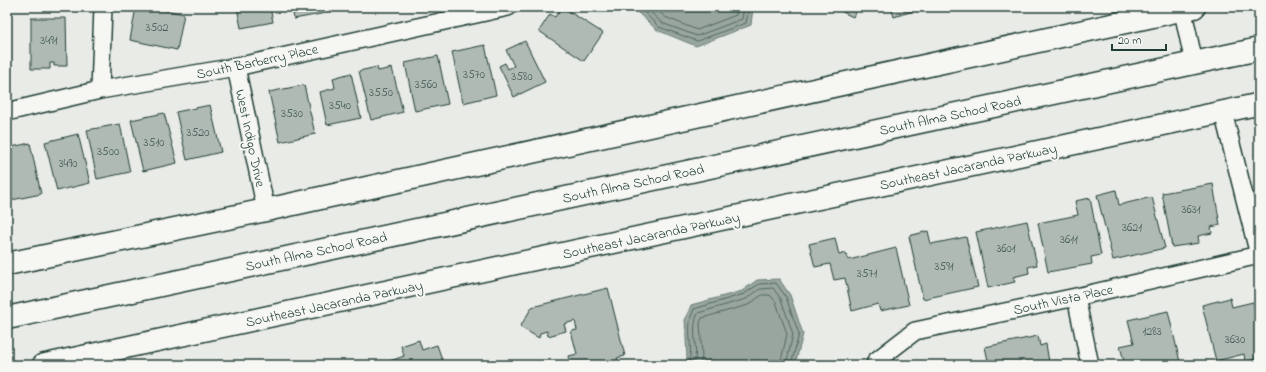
<svg xmlns="http://www.w3.org/2000/svg" width="1266" height="372" viewBox="0 0 1266 372" font-family="'Indie Flower',sans-serif">
  <style>
    .water { fill: #99a6a0; stroke: #687c75 }
    .lines { fill: none; stroke-linecap: round; stroke-linejoin: round }
    .shore { stroke: #50675f; stroke-width: 1 }
    .building { fill: #b0bab5; stroke: #1f3d34 }
    .minor-casing { stroke: #1f3d34; stroke-width: 20 }
    .tertiary-casing { stroke: #1f3d34; stroke-width: 24 }
    .secondary-casing { stroke: #1f3d34; stroke-width: 25 }
    .minor { stroke: #f6f6f2; stroke-width: 17 }
    .tertiary { stroke: #f6f6f2; stroke-width: 21 }
    .secondary { stroke: #f6f6f2; stroke-width: 22 }
    .labels { text-anchor: middle; stroke-width: 4; stroke-linejoin: round; paint-order: stroke }
    .number-label { font-size: 12px; fill: #435c54 }
    .street-label { font-size: 14px; fill: #1f3d34; stroke: #f6f6f2 }
  </style>
  <rect width="100%" height="100%" fill="#e9ebe7"/>
  <filter id="ink" filterUnits="userSpaceOnUse"><feTurbulence type="fractalNoise" baseFrequency=".025" numOctaves="2"/><feDisplacementMap in="SourceGraphic" scale="8" xChannelSelector="R" yChannelSelector="G"/><feConvolveMatrix kernelMatrix="1 2 1 2 8 2 1 2 1" color-interpolation-filters="sRGB"/></filter>
  <g filter="url(#ink)">
    <path class="water" d="M635,7H753L751,25L696,46L657,30L636,11Z
      M779,279L790,295L803,334L795,365H684L687,358L685,320L691,305L742,291L757,280Z"/>
    <g class="lines">
      <path class="shore" d="M639,7L659,27L697,41L746,23L749,7
        M645,7L662,23L697,36L742,19L744,7
        M654,7L665,17L697,30L736,15L738,7
        M688,365C695,346 684,329 694,309L744,294L759,284L776,283L786,297L799,334L791,365
        M694,365C699,348 690,329 698,313L746,299L760,289L773,288L781,299L793,334L786,365
        M700,365L702,357L700,323L702,318L748,305L762,295H770L776,302L787,334L780,365"/>
    </g>
    <path class="building" d="M136,7H150L184,14L177,50L130,40Z
      M237,7H270L273,22L241,28Z
      M292,7H325L326,13L294,19Z
      M338,7H355L339,10Z
      M562,7L603,33L584,61L539,31L550,14L555,17Z
      M832,7H858L853,17Z
      M891,7H926L894,17Z
      M31,18H66L67,66H54V63H50V69H31Z
      M525,41L545,82L514,97L499,66L505,63L508,69L514,66L506,50Z
      M485,45L496,95L463,103L452,52Z
      M438,56L448,104L415,111L405,63Z
      M377,67L378,71L392,68L403,112L371,120L359,71Z
      M351,73L361,118L327,125L320,92L335,88L333,78Z
      M304,85L315,134L280,142L269,92Z
      M210,105L221,152L187,160L176,112Z
      M164,113L177,163L143,171L131,120Z
      M120,124L130,172L97,179L87,130Z
      M78,134L90,183L57,191L45,142Z
      M30,143L41,194L7,201V148Z
      M1213,184L1220,225L1211,227L1212,233L1198,236L1199,243L1172,247L1162,193Z
      M1116,190L1119,205L1152,197L1165,248L1113,260L1097,195Z
      M1090,198L1101,255L1091,257L1092,264L1048,272L1038,223L1078,215L1075,201Z
      M1027,221L1037,265L1028,267L1029,273L1013,277L1015,282L988,288L976,232Z
      M928,231L931,244L966,237L978,287L923,299L909,236Z
      M835,238L839,255L845,253L849,260L896,248L909,305L880,311L878,304L852,311L845,278L834,280L830,264L815,267L809,244Z
      M608,288L625,356L617,358L619,365H571L569,356L577,354L571,331L577,330L575,321L564,324L566,331L548,336L547,331L540,333L539,338L520,327L532,307Z
      M1230,298L1232,307L1253,302L1259,325V358L1245,362L1244,354L1216,361L1202,305Z
      M1168,311L1180,362L1166,365H1125L1120,346L1134,343L1128,320Z
      M1038,336L1040,346L1046,344L1049,362L1057,360L1059,365H989L985,347Z
      M419,340L422,350L437,345L444,365H379L404,356L401,346Z
      M293,362L309,365H293Z"/>
    <g class="lines">
      <g class="minor-casing">
        <path id="minor" d="M1182,7L1194,63
          M236,67L266,210
          M100,90L103,7
          M7,109L11,111L100,90L236,67L508,7
          M1223,112L1259,255
          M1076,297L1090,365
          M876,361L915,331L1076,297L1259,255"/>
      </g>
      <g class="tertiary-casing">
        <path id="tertiary" d="M43,365L1259,104"/>
      </g>
      <g class="secondary-casing">
        <path id="secondary" d="M7,264L266,210L1194,7
          M7,318L1259,49"/>
      </g>
      <use href="#minor" class="minor"/>
      <use href="#tertiary" class="tertiary"/>
      <use href="#secondary" class="secondary"/>
    </g>
  </g>
  <g class="labels">
    <g class="number-label">
      <text x="157" y="31">3502</text>
      <text x="49" y="44">3491</text>
      <text x="474" y="78">3570</text>
      <text x="522" y="80">3580</text>
      <text x="426" y="88">3560</text>
      <text x="381" y="96">3550</text>
      <text x="340" y="109">3540</text>
      <text x="292" y="117">3530</text>
      <text x="198" y="136">3520</text>
      <text x="154" y="146">3510</text>
      <text x="108" y="155">3500</text>
      <text x="68" y="167">3490</text>
      <text x="1191" y="213">3631</text>
      <text x="1132" y="231">3621</text>
      <text x="1069" y="243">3611</text>
      <text x="1006" y="252">3601</text>
      <text x="944" y="270">3591</text>
      <text x="867" y="277">3571</text>
      <text x="1152" y="335">1283</text>
      <text x="1235" y="343">3630</text>
    </g>
    <g class="street-label">
      <text transform="translate(257 61) rotate(-12)" y="5">South Barberry Place</text>
      <text transform="translate(950 115) rotate(-12)" y="5">South Alma School Road</text>
      <text transform="translate(251 138) rotate(78)" y="5">West Indigo Drive</text>
      <text transform="translate(968 166) rotate(-12)" y="5">Southeast Jacaranda Parkway</text>
      <text transform="translate(633 183) rotate(-12)" y="5">South Alma School Road</text>
      <text transform="translate(651 235) rotate(-12)" y="5">Southeast Jacaranda Parkway</text>
      <text transform="translate(316 251) rotate(-12)" y="5">South Alma School Road</text>
      <text transform="translate(1063 299) rotate(-12)" y="5">South Vista Place</text>
      <text transform="translate(334 303) rotate(-12)" y="5">Southeast Jacaranda Parkway</text>
    </g>
  </g>
  <rect width="1266" height="372" fill="none" stroke="#f6f6f2" stroke-width="24"/>
  <rect x="12" y="12" width="1242" height="348" fill="none" stroke="#1f3d34" stroke-width="1.5" filter="url(#ink)"/>
  <path d="M1112 44v6h54v-6" fill="none" stroke="#1f3d34" stroke-width="2"/>
  <text x="1118" y="44" font-size="12" fill="#1f3d34" stroke="#f6f6f2" stroke-width="3" paint-order="stroke">20 m</text>
</svg>
